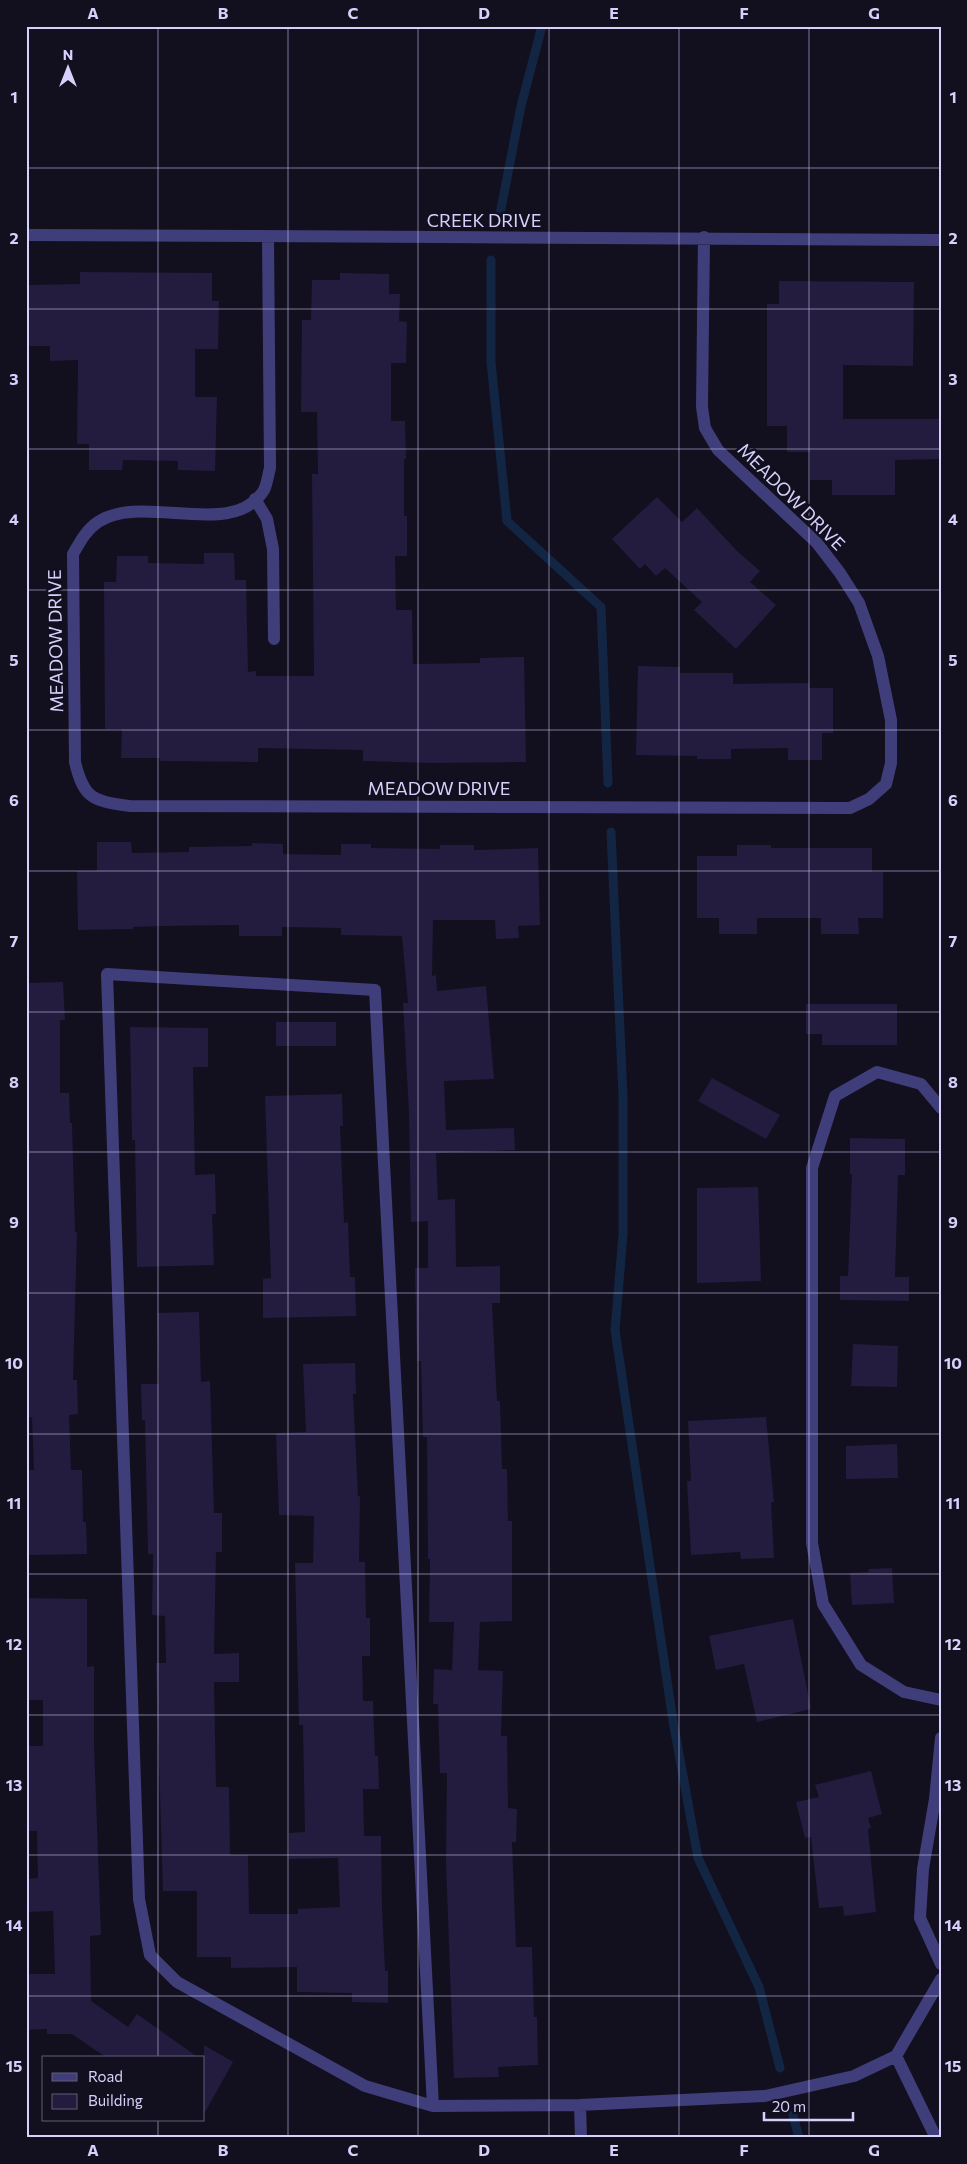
<svg xmlns="http://www.w3.org/2000/svg" width="967" height="2164" viewBox="0 0 967 2164" font-family="Commissioner,sans-serif">
  <style>
    .lines { fill: none; stroke-linecap: round; stroke-linejoin: round }
    .stream { stroke: #122644; stroke-width: 9 }
    .building { fill: #231c3e }
    .minor { stroke: #403e7a; stroke-width: 12 }
    .grid { fill: none; stroke: #d6d1fb; stroke-width: 1; stroke-opacity: 0.55 }
    .labels { text-anchor: middle; stroke-width: 5; stroke-linejoin: round; paint-order: stroke }
    .street-label { font-size: 18px; fill: #d6d1fb; stroke: #120f1f }
    .neatline { fill: none; stroke: #d6d1fb; stroke-width: 2 }
    .grid-label { font-size: 16px; text-anchor: middle; font-weight: bold; fill: #d6d1fb }
  </style>
  <rect width="100%" height="100%" fill="#120f1f"/>
  <g class="lines">
    <path class="stream" d="M500,214L521,106L542,26
      M491,260V362L507,521L601,607L608,783
      M611,832L623,1096V1234L615,1330L673,1721L698,1858L759,1987L780,2068
      M793,2115L799,2138"/>
  </g>
  <path class="building" d="M80,272L212,273V301H219L218,349H195V397H217L215,471L178,470V461L123,460L122,470H89V444H77L78,360L50,361V346H29L28,285L80,284Z
    M340,273L389,274V294H400L399,321L407,322L406,363H391V421H405L406,459H404V516H407V556H395L396,610H412L413,664L480,663V658L524,657L526,762L430,763L363,761V750L258,748V762L160,761V758H121L122,729H105L104,582H116L117,556H148V563L204,564V553H234L235,580H246L248,672L256,671V676H314L312,474H318L317,412H301L302,320H311L312,280H340Z
    M779,281L914,282L913,366L843,365V419H941V459L895,460V495H832V480H810V452H787V426H767V304H779Z
    M657,497L682,522L697,508L737,551L760,571L750,582L776,605L736,649L694,610L702,602L665,568L656,576L645,564L640,569L612,539Z
    M638,666L680,667V673H733V684L809,683V688H833V733H822V760H788V748L731,749V759H697V756L636,755Z
    M97,842H131L132,853L189,852V847L252,846V843L283,844V854L341,855V844H371V848L440,849V845H474V850L538,848L540,925L518,926L519,938L496,939L495,920H433L432,976L436,975L437,991L486,986L494,1079L444,1081L446,1130L514,1128L515,1150L436,1153L438,1200L455,1199L456,1267L500,1266V1303H492L497,1401H500L502,1469H507L508,1521H512V1621L480,1622L478,1670L503,1671L501,1736H507L508,1808L517,1809L516,1842H512L516,1947H532L534,2017H537L538,2065L498,2067L499,2077L454,2078L446,1864L447,1773H440L438,1704H433L434,1669L452,1670L454,1622H429L430,1559H428L427,1437H423L421,1361H417L415,1268H428V1221L411,1222L409,1113L403,1003H408L402,936L341,935V928L282,927V936H239V925L162,926L133,927V929L78,930L77,871H97Z
    M737,845H771V848H872V872H883V918H858L859,934H821V918H757V934H719V918H697V856H737Z
    M63,982L65,1020H60V1093H69L70,1123H72L75,1232H77L73,1380H77L78,1414L69,1415L71,1470H82L83,1522H86L87,1554L29,1555L26,1470H34L32,1417L26,1418V983Z
    M806,1004H897V1045H822V1034H806Z
    M276,1022H336V1046H276Z
    M130,1027L208,1028V1067H193L195,1175L215,1174L216,1214H212L214,1265L137,1267L135,1140H132Z
    M712,1078L780,1115L766,1139L698,1101Z
    M342,1094L343,1126H340L344,1223L348,1222L350,1277H355L356,1316L263,1318V1279L271,1278L265,1096Z
    M850,1138L905,1139V1175H898L895,1277H909V1301L840,1300V1276H848L852,1174H850Z
    M758,1187L761,1281L697,1283V1188Z
    M199,1312L201,1382L210,1381L214,1513H222V1552H216L214,1654L239,1653V1682H214L216,1787H229L230,1855H248L249,1914H298V1909L340,1907L338,1858L289,1859V1833L305,1832L303,1725H299L295,1563H313L314,1516L279,1515L276,1433L306,1432L303,1364L355,1363L356,1394H353L358,1496H360L359,1562H365L366,1618H370V1656H362L363,1701H373L375,1756H378L379,1789H363L364,1836H381L382,1906L385,1971H388V2003L352,2002V1993L297,1992V1967L231,1968V1957H197V1891H163L156,1663H166L165,1616L152,1615L153,1554H148L145,1420H142L141,1384H159L157,1313Z
    M853,1344L898,1346L897,1387L851,1386Z
    M766,1417L774,1502H771L774,1558L741,1559L740,1552L691,1555L687,1481H691L688,1421Z
    M897,1444L898,1478L846,1479V1446Z
    M892,1568L894,1603L852,1605L850,1573L869,1572L868,1569Z
    M26,1598L87,1599V1667L94,1666V1744L101,1935L90,1936L91,2001L128,2027L137,2014L199,2058H107L72,2034H47V2029L26,2030V1974H55L53,1911L26,1912V1879L38,1878L37,1831H26V1746H43V1700H26Z
    M793,1619L811,1709L757,1722L744,1664L716,1670L709,1636Z
    M871,1771L882,1814L868,1818L871,1828L868,1829L876,1912L844,1916L843,1906L819,1908L811,1837L805,1838L796,1802L819,1797L815,1785Z
    M204,2045L233,2062L204,2114Z"/>
  <g class="lines">
    <path class="minor" d="M26,235C331,238 636,236 941,240
      M268,238L270,468C268,475 267,484 264,490C233,541 143,492 98,522C86,530 80,542 73,554L75,762C84,800 94,801 130,806L850,808L869,799L886,784L891,763V720L878,656L859,603L840,573L817,543L718,450L705,428L702,407L704,237
      M255,499L267,519L273,549L274,639
      M107,974L375,990L433,2106L365,2086L177,1982L150,1955L139,1899Z
      M941,1108L921,1084L877,1072L835,1096L812,1168V1543L823,1604L861,1665L904,1692L941,1700
      M941,1738L935,1799L923,1869L920,1918L941,1964
      M896,2056L936,2138
      M580,2105L581,2138
      M433,2106L580,2105L765,2096L854,2076L896,2056L941,1979"/>
  </g>
  <path class="grid" d="M158,26V2058M288,26V2138M418,26V2138M549,26V2138M679,26V2138M809,26V2138M26,168H941M26,309H941M26,449H941M26,590H941M26,730H941M26,871H941M26,1012H941M26,1152H941M26,1293H941M26,1434H941M26,1574H941M26,1715H941M26,1855H941M26,1996H941M158,2120V2138"/>
  <g class="labels">
    <g class="street-label">
      <text x="484" y="227">CREEK DRIVE</text>
      <text transform="translate(791 497) rotate(45)" y="6">MEADOW DRIVE</text>
      <text transform="translate(56 641) rotate(-91)" y="6">MEADOW DRIVE</text>
      <text x="439" y="795">MEADOW DRIVE</text>
    </g>
  </g>
  <rect width="967" height="2164" fill="none" stroke="#120f1f" stroke-width="55"/>
  <rect x="42" y="2056" width="162" height="65" fill="#120f1f" stroke="#605d77"/>
  <rect x="52" y="2073" width="25" height="8" fill="#403e7a" stroke="#605d77"/>
  <text x="88" y="2082" font-size="15" fill="#d6d1fb">Road</text>
  <rect x="52" y="2094" width="25" height="15" fill="#231c3e" stroke="#605d77"/>
  <text x="88" y="2106" font-size="15" fill="#d6d1fb">Building</text>
  <g transform="translate(68 68)" stroke="#120f1f" stroke-width="4" paint-order="stroke">
  <path d="M0-4L9 19L0 12L-9 19Z" fill="#d6d1fb"/>
  <text y="-8" font-size="14" font-weight="bold" text-anchor="middle" fill="#d6d1fb">N</text>
  </g>
  <path d="M764 2112v8h89v-8" fill="none" stroke="#d6d1fb" stroke-width="2.5"/>
  <text x="772" y="2112" font-size="15" fill="#d6d1fb" stroke="#120f1f" stroke-width="4" paint-order="stroke">20 m</text>
  <rect x="28" y="28" width="912" height="2108" class="neatline"/>
  <g class="grid-label">
    <text x="93" y="19">A</text>
    <text x="223" y="19">B</text>
    <text x="353" y="19">C</text>
    <text x="484" y="19">D</text>
    <text x="614" y="19">E</text>
    <text x="744" y="19">F</text>
    <text x="874" y="19">G</text>
    <text x="14" y="103">1</text>
    <text x="953" y="103">1</text>
    <text x="14" y="244">2</text>
    <text x="953" y="244">2</text>
    <text x="14" y="385">3</text>
    <text x="953" y="385">3</text>
    <text x="14" y="525">4</text>
    <text x="953" y="525">4</text>
    <text x="14" y="666">5</text>
    <text x="953" y="666">5</text>
    <text x="14" y="806">6</text>
    <text x="953" y="806">6</text>
    <text x="14" y="947">7</text>
    <text x="953" y="947">7</text>
    <text x="14" y="1088">8</text>
    <text x="953" y="1088">8</text>
    <text x="14" y="1228">9</text>
    <text x="953" y="1228">9</text>
    <text x="14" y="1369">10</text>
    <text x="953" y="1369">10</text>
    <text x="14" y="1509">11</text>
    <text x="953" y="1509">11</text>
    <text x="14" y="1650">12</text>
    <text x="953" y="1650">12</text>
    <text x="14" y="1791">13</text>
    <text x="953" y="1791">13</text>
    <text x="14" y="1931">14</text>
    <text x="953" y="1931">14</text>
    <text x="14" y="2072">15</text>
    <text x="953" y="2072">15</text>
    <text x="93" y="2156">A</text>
    <text x="223" y="2156">B</text>
    <text x="353" y="2156">C</text>
    <text x="484" y="2156">D</text>
    <text x="614" y="2156">E</text>
    <text x="744" y="2156">F</text>
    <text x="874" y="2156">G</text>
  </g>
</svg>
